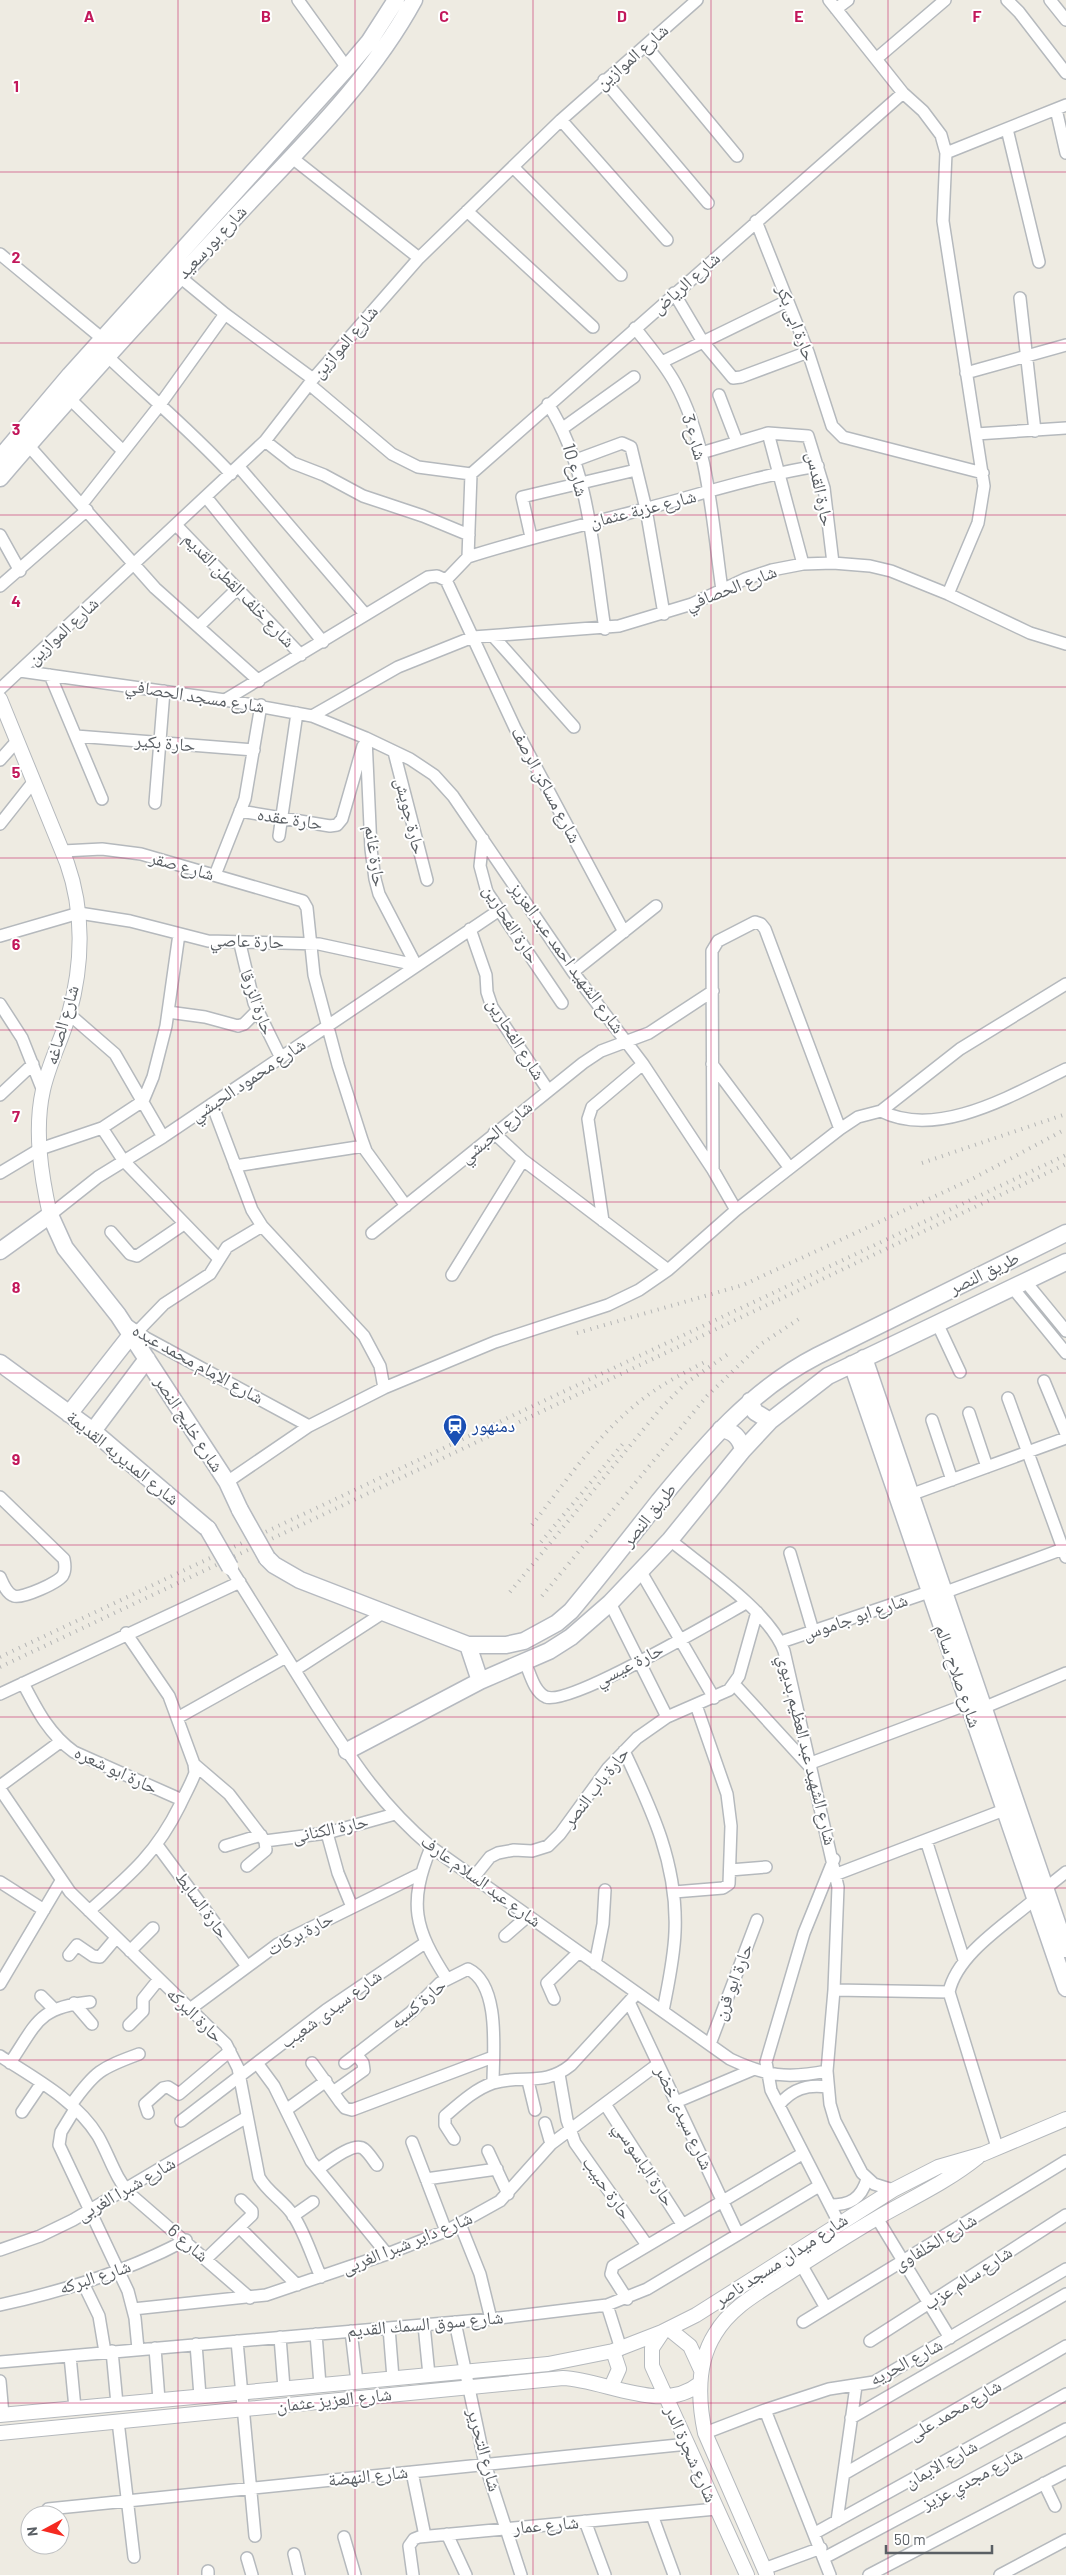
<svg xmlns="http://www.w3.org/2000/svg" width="1066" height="2575" viewBox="0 0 1066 2575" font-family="Barlow,'Noto Naskh Arabic',sans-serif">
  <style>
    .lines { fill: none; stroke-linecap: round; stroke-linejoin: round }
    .minor-casing { stroke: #b5b9bd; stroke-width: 14 }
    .tertiary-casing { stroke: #b5b9bd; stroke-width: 16 }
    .secondary-casing { stroke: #b6bac0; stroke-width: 19 }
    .minor { stroke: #fff; stroke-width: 11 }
    .tertiary { stroke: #fff; stroke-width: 14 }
    .secondary { stroke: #fff; stroke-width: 16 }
    .rail { stroke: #b4b5b5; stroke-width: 4; stroke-dasharray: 1 6; stroke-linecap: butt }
    .secondary-bridge-casing { stroke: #b6bac0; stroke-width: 19; stroke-linecap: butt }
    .secondary-bridge { stroke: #fff; stroke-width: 16 }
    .grid { fill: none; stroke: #c2185b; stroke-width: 1; stroke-opacity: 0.55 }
    .labels { text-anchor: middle; stroke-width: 4; stroke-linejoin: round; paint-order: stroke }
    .street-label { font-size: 18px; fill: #5a5f64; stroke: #fff }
    .transit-label { font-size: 18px; fill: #164399; stroke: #fff; text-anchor: start }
    .grid-label { font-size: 16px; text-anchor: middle; font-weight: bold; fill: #c2185b; stroke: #fff; stroke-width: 4; stroke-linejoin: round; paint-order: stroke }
  </style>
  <rect width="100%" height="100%" fill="#eeebe2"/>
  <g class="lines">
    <g class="minor-casing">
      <path id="minor" d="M298,0L347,68
        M829,0L903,93L923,111L941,135L946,153L943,221L984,486L978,523L948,594
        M1007,0L1019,12L1066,73
        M1050,0L1066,20
        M836,9L848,0
        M646,46L737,156
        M876,59L945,0
        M604,80L708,203
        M1056,109L1066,153
        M561,120L667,240
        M1007,129L1039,262
        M946,153L1066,105
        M291,157L419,258
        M513,167L621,275
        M467,211L593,327
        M756,221L808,352L832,426L843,437L983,473
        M0,254L104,340
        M180,277L225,314L313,379
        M674,293L703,342L733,378L741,377L808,352
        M1020,298L1035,431
        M635,328C649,346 664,363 675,383C709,445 712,521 722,590
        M106,355C148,395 192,432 231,474
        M662,362L787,301
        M966,373L1066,345
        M309,384L392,454L418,467L471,474
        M719,395L737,442
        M69,398L123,451
        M548,404C590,470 593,553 605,629
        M563,428L634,377
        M768,433L803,564
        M976,434L1066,428
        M265,441L293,463L324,475L363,496L423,516L469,535
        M22,445H28L155,588L259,681
        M701,453L768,433L808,436L824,488L833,563
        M576,460L622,443L631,447L646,509L664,614
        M239,467L365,614
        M471,474L903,93
        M206,497L323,642
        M82,504L159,406L225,314
        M177,526L301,655
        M0,535L20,571
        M531,537L522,497L636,470
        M468,557C528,538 588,524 648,508C705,493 760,475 818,466
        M446,580L468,557L471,474
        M0,586L87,510
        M199,626L237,589
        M493,636L574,727
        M20,671L225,700L312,716L366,738L410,759L434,775L453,796L573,972L643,1064L713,1170L736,1210
        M50,675L102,799
        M0,689L265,441L313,379L419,258L561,120L697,0
        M225,700L428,577L437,576L446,580L515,728L624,932
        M312,716L398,667L473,637L619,626L692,604L745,579L772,570L803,564L833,563L870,566L891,571L948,594L1030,633L1066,644
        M76,736L254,750
        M366,738L371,849L375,879L379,894L416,965
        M394,752L427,880
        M0,760L17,741
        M155,803L164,691
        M240,811L330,826L337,825L342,819L363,746
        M0,824L34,781
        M279,836L297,713
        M483,839L480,866L487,892L562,1003
        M63,851L102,849L141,854L303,901L307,908L314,975L338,1065L362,1140L366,1151L406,1206
        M215,875L245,799L261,705
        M470,929L486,975L487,992L492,1007L548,1090
        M0,936L79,913L130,921L208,941L319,944L416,965
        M240,944L254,1003L281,1058
        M573,972L656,906
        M0,1004L22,1038L43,1091
        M168,1012L205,1017L238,1026L244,1024L257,1011
        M69,1014L115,1054L163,1137
        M712,1064L789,1167
        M0,1095L33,1064
        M212,1104L252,1210L262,1226L364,1336L380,1366L384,1388
        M881,1111C938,1140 1014,1094 1066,1069
        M102,1128L123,1160L219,1259
        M494,1133L523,1160L668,1270
        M235,1166L364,1146
        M713,1169L712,951L718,941L755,922L761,924L765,929L840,1129
        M0,1173L40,1149L102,1128L143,1101L153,1077L166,1026L179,934
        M50,1215L98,1177L163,1137L498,911
        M603,1221L588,1119L592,1107L643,1064
        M111,1232L130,1254L137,1256L184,1224
        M372,1233L583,1063L601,1051L649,1033L713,991
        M452,1275L523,1160
        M1025,1281L1066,1331
        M1012,1287L1066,1353
        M937,1323L960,1372
        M129,1326L146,1338L309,1426
        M137,1332L164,1304L210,1274L227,1247L262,1226
        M1044,1381L1066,1434
        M1008,1398L1066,1557
        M969,1413L987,1467
        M932,1420L952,1480
        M227,1482L309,1426L384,1388L495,1342L608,1305L639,1290L668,1270L736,1210L840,1129L858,1117L881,1111L960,1049L1066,984
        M910,1495L1066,1438
        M0,1497L64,1559C65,1564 66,1570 63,1575C60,1582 22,1599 14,1596C7,1594 3,1584 0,1577
        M670,1540C704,1568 769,1611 784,1651L838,1887L834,1990L827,2071L830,2104L835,2121L862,2173L874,2184L893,2190
        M790,1553L813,1631
        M230,1567C259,1613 288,1660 317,1706C353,1761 380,1804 431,1847L730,2059C766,2076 787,2079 827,2071
        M641,1572L714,1698
        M943,1593L1063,1549
        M610,1603L667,1717
        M781,1642L929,1592
        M525,1662C530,1673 534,1692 546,1697C570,1706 717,1619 746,1603
        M295,1670L386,1611
        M23,1683C37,1710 49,1734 74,1752L182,1800
        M734,1684L811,1768
        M0,1694L240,1582
        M983,1708L1066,1673
        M179,1717L286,1657
        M624,1751C652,1810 678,1865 675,1932C674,1959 668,1985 663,2011
        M811,1763L968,1704
        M194,1764L229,1794L265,1841L266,1850L247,1866
        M0,1786L60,1742
        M0,1789L70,1892L226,2044L238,2068L259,2177C267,2192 283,2200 293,2215C305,2233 312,2257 321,2277
        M327,1833L338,1873L352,1907
        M926,1840L964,1960
        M265,1841L327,1833L395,1814
        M157,1845L246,1965
        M225,1846L261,1835
        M431,1847C408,1904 414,1928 447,1979
        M834,1859L804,1933L766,2062L771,2090L839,2223
        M730,1870L766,1867
        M837,1874L1004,1810
        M474,1877L490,1857L498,1853L514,1850L532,1851L548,1846L560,1834L608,1768L637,1738L667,1717L729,1690L739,1676L757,1612
        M0,1882L44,1910
        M1046,1888L1066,1872
        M674,1892L723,1888L729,1884L731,1826L727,1794L696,1705
        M89,1911C129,1876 156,1854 180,1805C185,1794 191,1784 195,1773L194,1764L169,1696L126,1633
        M505,1936L528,1916
        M130,1951L153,1928
        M69,1955L77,1945L93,1956L100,1957L116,1938
        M595,1964L603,1924L605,1890
        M0,1984L61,1881
        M834,1990L949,1992L997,2147
        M949,1992C957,1954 1006,1924 1035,1899
        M41,1996L54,2009
        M554,1999L547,1983L579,1952
        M629,2002L738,2234
        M74,2003L92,2024
        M190,2009L278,1944L420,1874
        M129,2025L143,2011V1999L159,1979
        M710,2044L757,1920
        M0,2056C34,2078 77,2101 98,2136C109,2155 115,2178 130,2194L250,2298
        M10,2063C37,2023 38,2007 90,2002
        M257,2063L274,2086L311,2161L387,2254
        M312,2063L340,2102L345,2108L352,2110L493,2057
        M345,2063L411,2012L440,1983L468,1969C501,1985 493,2053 493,2083
        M559,2074L567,2120L575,2143L647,2245
        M528,2081L535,2110
        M333,2092L364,2070L363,2063L356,2054
        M676,2102L752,2070
        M605,2104L682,2224
        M71,2105C95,2071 101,2068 139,2054
        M779,2105C792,2089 807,2084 827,2087
        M75,2109L61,2132L59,2145L128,2291L135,2318L138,2349
        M286,2110L326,2081
        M22,2112L41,2084
        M148,2113L145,2104L163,2088L168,2087L179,2094L230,2051
        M181,2121L326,2010L425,1943
        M545,2123L551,2144
        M454,2139L445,2125V2116C459,2104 475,2089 493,2083C522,2074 544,2087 571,2065L637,1993
        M412,2142L446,2231
        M488,2151L508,2194
        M318,2169C327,2163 354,2141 364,2149C369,2153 373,2160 377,2165
        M426,2179L497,2169
        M830,2205C850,2205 861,2199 867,2179
        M293,2216L313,2202
        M877,2218L950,2338
        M460,2224L480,2274L491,2319
        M240,2228L297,2285
        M0,2250L40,2236L73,2220L247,2117
        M794,2252L826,2308
        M207,2258L252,2215V2211L241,2200
        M83,2283L99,2316L105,2352
        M627,2299L611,2274L613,2266L802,2154
        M0,2305C64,2291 128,2271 186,2240
        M607,2305L621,2349
        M133,2309L266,2295L387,2254L446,2231L500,2201L551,2144L658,2064
        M455,2322L485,2464L521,2575
        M803,2322L1066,2161
        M424,2325L429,2375
        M389,2328L393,2378
        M351,2331L357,2382
        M316,2334L320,2385
        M280,2337L284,2388
        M237,2341L255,2536
        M870,2341L1066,2215
        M196,2344L200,2396
        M155,2348L159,2400
        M112,2351L117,2404
        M70,2356L75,2408
        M0,2362L491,2319L607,2305L647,2289L819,2186
        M0,2381L3,2415
        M765,2410L830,2575
        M851,2418L1066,2294
        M118,2421L134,2557
        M705,2433L765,2410L829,2389L874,2382L1066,2269
        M412,2472L425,2536
        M844,2474L1066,2346
        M1044,2483L1055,2506
        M48,2509L688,2444
        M652,2515L674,2575
        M585,2521L605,2575
        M837,2521L856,2386
        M815,2533L1066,2394
        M447,2534L466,2575
        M344,2537L355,2575
        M294,2554L299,2575
        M247,2558L252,2575
        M824,2558L1066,2429
        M764,2569L821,2548
        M208,2571V2575
        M413,2575L409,2546L414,2539L419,2537L716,2509
        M869,2575L1066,2472
        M1000,2575L1066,2540"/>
    </g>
    <g class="tertiary-casing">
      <path id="tertiary" d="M0,699L67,863C84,911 83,964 69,1014C62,1039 49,1063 43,1090C34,1130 41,1175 50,1215
        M669,2329L690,2346L701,2370
        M662,2333L652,2348V2366L747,2575
        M611,2387L619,2369L613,2351
        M0,2415L548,2364L613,2351L662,2332L696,2315L893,2190L938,2167L983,2154L1066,2119
        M0,2433L563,2378C605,2380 663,2414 699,2384
        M767,2575L705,2433C698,2400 696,2364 715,2334C731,2307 758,2293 784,2276C815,2256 846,2236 877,2218C912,2198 947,2182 978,2157"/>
    </g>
    <g class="secondary-casing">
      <path id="secondary" d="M0,458L70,375L347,68L369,42L396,0
        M0,478C77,388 158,300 239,213C301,147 370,81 414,0
        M0,1251L50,1215L65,1248L118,1315L227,1482L240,1510
        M864,1358L1066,1949
        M0,1363L93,1431L208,1529
        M852,1364L1066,1988
        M750,1401L755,1412L770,1421
        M69,1414L131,1335
        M721,1429C733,1431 740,1437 743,1450
        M93,1431L147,1359
        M267,1558L274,1565L300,1580L468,1645H506L524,1641L557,1623L571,1611C601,1575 630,1538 659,1501C705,1445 751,1390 817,1356L1066,1233
        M468,1645L480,1681
        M347,1751L480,1681L549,1651L571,1637L610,1603L670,1540L743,1450L770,1421L828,1376L1066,1262"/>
    </g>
    <use href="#minor" class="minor"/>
    <use href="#tertiary" class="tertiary"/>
    <use href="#secondary" class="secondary"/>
    <path class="rail" d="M922,1163L1066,1114
      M577,1333L743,1285L972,1179L1066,1129
      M532,1525C566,1481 599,1432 644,1398C664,1383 685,1372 707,1361
      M541,1542L626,1440
      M510,1592L661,1408L686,1383L731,1352
      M542,1596L707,1396L761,1344L802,1317
      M0,1657L1066,1155
      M0,1667L1066,1164"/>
    <g class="secondary-bridge-casing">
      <path id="secondary-bridge" d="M240,1510L267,1558
        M208,1529L230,1567"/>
    </g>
    <use href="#secondary-bridge" class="secondary-bridge"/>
  </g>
  <path class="grid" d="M178,0V2575M355,0V2575M533,0V2575M711,0V2575M888,0V2575M0,172H1066M0,343H1066M0,515H1066M0,687H1066M0,858H1066M0,1030H1066M0,1202H1066M0,1373H1066M0,1545H1066M0,1717H1066M0,1888H1066M0,2060H1066M0,2232H1066M0,2403H1066"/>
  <defs>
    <g id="station-pin" transform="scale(1.25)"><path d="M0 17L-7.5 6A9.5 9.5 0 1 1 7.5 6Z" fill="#1a4fb4" stroke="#fff"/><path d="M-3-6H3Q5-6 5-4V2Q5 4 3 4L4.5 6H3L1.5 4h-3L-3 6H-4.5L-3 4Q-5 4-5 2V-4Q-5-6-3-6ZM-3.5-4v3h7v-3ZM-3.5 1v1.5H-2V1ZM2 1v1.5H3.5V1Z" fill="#fff"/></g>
  </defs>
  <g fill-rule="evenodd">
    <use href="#station-pin" x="455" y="1426"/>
  </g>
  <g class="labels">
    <g class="street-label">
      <text transform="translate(632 57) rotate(-41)" y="6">شارع الموازين</text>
      <text transform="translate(212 242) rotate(-47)" y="6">شارع بورسعيد</text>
      <text transform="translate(686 283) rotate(-41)" y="6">شارع الرياض</text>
      <text transform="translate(796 323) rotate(69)" y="6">حارة ابى بكر</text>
      <text transform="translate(345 342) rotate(-49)" y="6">شارع الموازين</text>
      <text transform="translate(694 437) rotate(73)" y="6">شارع 3</text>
      <text transform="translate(575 470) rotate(75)" y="6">شارع 10</text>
      <text transform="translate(820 489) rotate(78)" y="6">حارة القدس</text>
      <text transform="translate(643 509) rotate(-14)" y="6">شارع عزبة عثمان</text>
      <text transform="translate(731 588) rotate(-21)" y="6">شارع الحصافي</text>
      <text transform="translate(239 590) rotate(46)" y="6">شارع خلف القطن القديم</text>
      <text transform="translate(63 631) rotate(-43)" y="6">شارع الموازين</text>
      <text transform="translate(195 696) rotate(9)" y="6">شارع مسجد الحصافي</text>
      <text transform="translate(165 743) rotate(5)" y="6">حارة بكير</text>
      <text transform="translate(546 785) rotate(62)" y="6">شارع مساكن الرصف</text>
      <text transform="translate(410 816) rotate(76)" y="6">حارة جويش</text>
      <text transform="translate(290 819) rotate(9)" y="6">حارة عقده</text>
      <text transform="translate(375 856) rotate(82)" y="6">حارة غانم</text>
      <text transform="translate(182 866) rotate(16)" y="6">شارع صقر</text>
      <text transform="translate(511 924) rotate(58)" y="6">حارة الفحارين</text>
      <text transform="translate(247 941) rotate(2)" y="6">حارة عاصي</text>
      <text transform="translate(567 958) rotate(54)" y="6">شارع الشهيد احمد عبد العزيز</text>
      <text transform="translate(257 1002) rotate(70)" y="6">حارة الزرقا</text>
      <text transform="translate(62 1025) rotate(-74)" y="6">شارع الصاغه</text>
      <text transform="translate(516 1039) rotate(58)" y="6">شارع الفحارين</text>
      <text transform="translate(248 1080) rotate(-34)" y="6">شارع محمود الحبشي</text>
      <text transform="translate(496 1132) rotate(-39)" y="6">شارع الحبشي</text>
      <text transform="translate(984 1273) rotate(-26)" y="6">طريق النصر</text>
      <text transform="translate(198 1364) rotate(29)" y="6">شارع الإمام محمد عبده</text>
      <text transform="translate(189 1424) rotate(57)" y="6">شارع خليج النصر</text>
      <text transform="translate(123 1458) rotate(39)" y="6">شارع المديريه القديمة</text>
      <text transform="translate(649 1515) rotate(-51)" y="6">طريق النصر</text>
      <text transform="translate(855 1617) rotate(-19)" y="6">شارع ابو جاموس</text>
      <text transform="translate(629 1665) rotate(-27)" y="6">حارة عيسي</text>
      <text transform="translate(958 1676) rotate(71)" y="6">شارع صلاح سالم</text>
      <text transform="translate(807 1750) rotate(76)" y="6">شارع الشهيد عبد العظيم بديوي</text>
      <text transform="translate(116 1770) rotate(25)" y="6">حارة ابو شعره</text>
      <text transform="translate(596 1787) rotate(-52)" y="6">حارة باب النصر</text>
      <text transform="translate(330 1829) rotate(-12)" y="6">حارة الكنانى</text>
      <text transform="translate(481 1881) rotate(36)" y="6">شارع عبد السلام عارف</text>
      <text transform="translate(202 1905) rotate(54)" y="6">حارة السابط</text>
      <text transform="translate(300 1934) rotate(-28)" y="6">حارة بركات</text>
      <text transform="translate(733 1982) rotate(-69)" y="6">حارة ابو قرن</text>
      <text transform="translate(418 2004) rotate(-40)" y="6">حارة كسبه</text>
      <text transform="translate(331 2009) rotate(-36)" y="6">شارع سيدى شعيب</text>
      <text transform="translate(195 2015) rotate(44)" y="6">حارة البركه</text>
      <text transform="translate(684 2118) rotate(65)" y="6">شارع سيدى خضر</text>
      <text transform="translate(644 2164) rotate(57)" y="6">حارة الباسوسي</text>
      <text transform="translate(607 2188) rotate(55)" y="6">حارة حبيب</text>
      <text transform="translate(126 2189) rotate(-30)" y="6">شارع شبرا الغربى</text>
      <text transform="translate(935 2242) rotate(-31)" y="6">شارع الخلفاوى</text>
      <text transform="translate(188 2243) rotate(41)" y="6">شارع 6</text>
      <text transform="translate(407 2243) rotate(-22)" y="6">شارع داير شبرا الغربى</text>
      <text transform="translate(781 2260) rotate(-33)" y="6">شارع ميدان مسجد ناصر</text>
      <text transform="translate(95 2277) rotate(-18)" y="6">شارع البركه</text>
      <text transform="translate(968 2278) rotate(-33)" y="6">شارع سالم عزب</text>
      <text transform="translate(425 2324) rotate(-5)" y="6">شارع سوق السمك القديم</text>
      <text transform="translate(906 2362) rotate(-28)" y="6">شارع الحريه</text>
      <text transform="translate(334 2400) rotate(-6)" y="6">شارع العزيز عثمان</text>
      <text transform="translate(955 2410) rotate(-30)" y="6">شارع محمد على</text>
      <text transform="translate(484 2450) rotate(75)" y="6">شارع التحرير</text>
      <text transform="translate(691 2454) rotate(66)" y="6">شارع شجرة الدر</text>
      <text transform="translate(941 2464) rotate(-29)" y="6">شارع الايمان</text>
      <text transform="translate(368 2476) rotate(-6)" y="6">شارع النهضة</text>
      <text transform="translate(972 2479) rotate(-28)" y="6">شارع مجدي عزيز</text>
      <text transform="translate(546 2525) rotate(-5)" y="6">شارع عمار</text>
    </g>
    <g class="transit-label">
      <text x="472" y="1432">دمنهور</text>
    </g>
  </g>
  <g class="grid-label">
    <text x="89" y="22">A</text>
    <text x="266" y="22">B</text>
    <text x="444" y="22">C</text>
    <text x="622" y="22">D</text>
    <text x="799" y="22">E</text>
    <text x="977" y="22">F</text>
    <text x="16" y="92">1</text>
    <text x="16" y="263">2</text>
    <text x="16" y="435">3</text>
    <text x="16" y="607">4</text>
    <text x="16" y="778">5</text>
    <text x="16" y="950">6</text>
    <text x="16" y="1122">7</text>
    <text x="16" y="1293">8</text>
    <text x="16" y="1465">9</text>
  </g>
  <g transform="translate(45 2530) rotate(263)"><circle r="24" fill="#ffffff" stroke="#bdbfc1"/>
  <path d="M0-4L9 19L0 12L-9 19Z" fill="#f52a21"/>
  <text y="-8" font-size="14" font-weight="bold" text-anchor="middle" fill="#5a5f64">N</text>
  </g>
  <path d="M886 2545v8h106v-8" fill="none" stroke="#5a5f64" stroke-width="2.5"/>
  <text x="894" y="2545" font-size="15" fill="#5a5f64" stroke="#ffffff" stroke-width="4" paint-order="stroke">50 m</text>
</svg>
